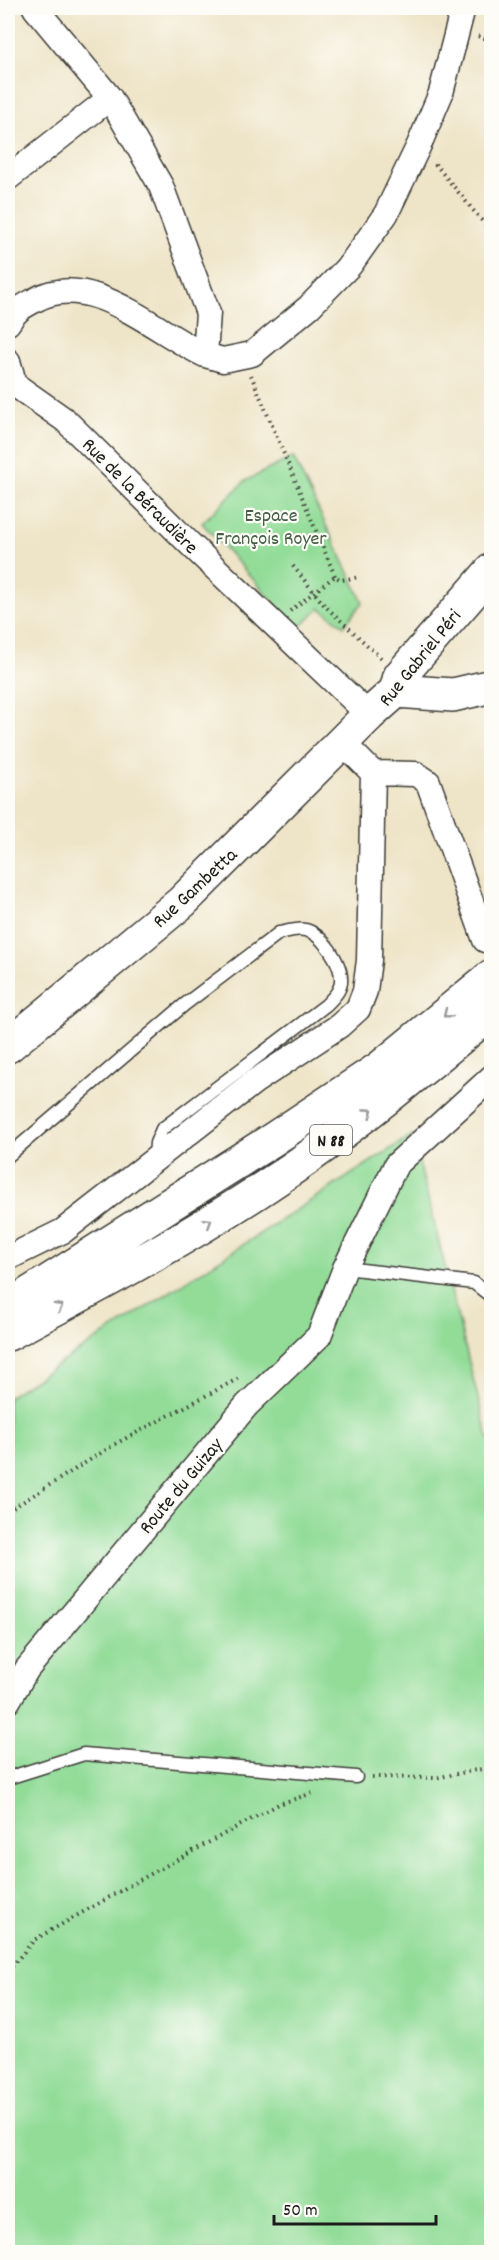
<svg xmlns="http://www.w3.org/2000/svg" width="499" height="2260" viewBox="0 0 499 2260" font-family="Dekko,sans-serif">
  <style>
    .green { fill: #92dc98; stroke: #577c5a; stroke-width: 1.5 }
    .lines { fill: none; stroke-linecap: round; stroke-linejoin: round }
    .service-casing { stroke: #3c3a36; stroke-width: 15 }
    .minor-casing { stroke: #3c3a36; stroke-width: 27 }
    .secondary-casing { stroke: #3c3a36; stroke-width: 36 }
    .trunk-casing { stroke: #3c3a36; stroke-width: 36 }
    .path { stroke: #3c3a36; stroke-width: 4; stroke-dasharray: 1.5 4.5; stroke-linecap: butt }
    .service { stroke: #fff; stroke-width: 12 }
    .minor { stroke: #fff; stroke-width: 24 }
    .secondary { stroke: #fff; stroke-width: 33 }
    .trunk { stroke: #fff; stroke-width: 33 }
    .oneway { stroke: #999 }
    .labels { text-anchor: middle; stroke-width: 4.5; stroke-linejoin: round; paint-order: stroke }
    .shield { fill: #fdfcf7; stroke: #605f5e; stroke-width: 1.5 }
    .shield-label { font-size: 18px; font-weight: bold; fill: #1c1c1c }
    .street-label { font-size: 20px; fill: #1c1c1c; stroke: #fdfcf7 }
    .park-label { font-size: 20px; fill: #455f47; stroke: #fdfcf7 }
  </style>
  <rect width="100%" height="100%" fill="#fdfcf7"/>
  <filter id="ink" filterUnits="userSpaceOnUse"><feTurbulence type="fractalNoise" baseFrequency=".0167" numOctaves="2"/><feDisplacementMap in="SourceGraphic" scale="12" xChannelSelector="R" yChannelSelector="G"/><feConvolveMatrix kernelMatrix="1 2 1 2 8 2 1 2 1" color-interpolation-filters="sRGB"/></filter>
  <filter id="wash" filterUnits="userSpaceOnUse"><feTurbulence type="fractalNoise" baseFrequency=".008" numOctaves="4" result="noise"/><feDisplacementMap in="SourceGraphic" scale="24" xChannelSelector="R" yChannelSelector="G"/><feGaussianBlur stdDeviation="1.35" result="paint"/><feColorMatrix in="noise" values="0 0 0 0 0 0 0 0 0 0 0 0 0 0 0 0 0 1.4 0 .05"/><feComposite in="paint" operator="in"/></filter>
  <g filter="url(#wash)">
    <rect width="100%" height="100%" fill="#eee4c7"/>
    <path class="green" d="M293,457L363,602L344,626L320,608L298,629L202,523L245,481Z
      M412,1135L488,1438H491V2252H8V1397Z"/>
  </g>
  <g filter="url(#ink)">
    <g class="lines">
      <g class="service-casing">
        <path id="service" d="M8,1156L184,1005L279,933C290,931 301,927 311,932C327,940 349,973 338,991C335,996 330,1001 326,1005L162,1129L156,1143L155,1158
          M345,1268L474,1283L492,1297
          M8,1778L84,1754L356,1777"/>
      </g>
      <g class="minor-casing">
        <path id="minor" d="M35,8L110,98L161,186L208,313L205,355
          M8,178L110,98
          M8,323C16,310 22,307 35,300C90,268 156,333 205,355L223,360L252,354L309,307L350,265L386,214L419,145L441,93L463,8
          M8,361L12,375L8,387
          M11,382L65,420L191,545L369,715
          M373,773L416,774L428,782L485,940
          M8,1258L63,1231L254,1082L339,1026L358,1009L365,991L369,960L373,773L343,743
          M8,1701L27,1669L247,1405L319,1336L345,1268L396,1165L492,1077"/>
      </g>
      <g class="secondary-casing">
        <path id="secondary" d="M396,691L453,695L492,686
          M8,1046L182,902L369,715L396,691L400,676L492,570"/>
      </g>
      <g class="trunk-casing">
        <path id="trunk" d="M8,1307L272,1140L380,1068L492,976
          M8,1334C96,1287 185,1240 268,1185C347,1133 420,1072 492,1011"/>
      </g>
      <path class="path" d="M478,36L492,41
        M435,164L492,233
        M251,375L335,576
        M293,566L325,606L381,658
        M290,611L335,576L341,580L360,577
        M8,1511L117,1443L241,1377
        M372,1777L435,1778L492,1767
        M8,1971L34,1940L136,1882L279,1804L316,1792"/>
      <use href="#service" class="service"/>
      <use href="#minor" class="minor"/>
      <use href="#secondary" class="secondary"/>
      <use href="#trunk" class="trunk"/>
    </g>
    <defs><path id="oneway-chevron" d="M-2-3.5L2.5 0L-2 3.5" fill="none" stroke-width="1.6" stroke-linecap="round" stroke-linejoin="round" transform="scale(1.5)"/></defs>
    <g class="oneway">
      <use href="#oneway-chevron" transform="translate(447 1014) rotate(141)"/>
      <use href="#oneway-chevron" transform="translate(369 1112) rotate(-36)"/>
      <use href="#oneway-chevron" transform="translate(208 1222) rotate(-32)"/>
      <use href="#oneway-chevron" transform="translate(59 1307) rotate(-29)"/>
    </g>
  </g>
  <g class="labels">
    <rect class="shield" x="310" y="1125" width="42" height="30" rx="4.5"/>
    <g class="shield-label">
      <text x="331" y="1146">N 88</text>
    </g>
    <g class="street-label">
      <text transform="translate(141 495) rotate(45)" y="7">Rue de la Béraudière</text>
      <text transform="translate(419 657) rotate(-51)" y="7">Rue Gabriel Péri</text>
      <text transform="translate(194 887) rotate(-43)" y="7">Rue Gambetta</text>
      <text transform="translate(180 1485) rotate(-50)" y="7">Route du Guizay</text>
    </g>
    <g class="park-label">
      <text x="271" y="521">Espace<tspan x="271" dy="23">François Royer</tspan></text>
    </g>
  </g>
  <rect width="499" height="2260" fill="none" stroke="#fdfcf7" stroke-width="30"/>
  <path d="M274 2215v9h162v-9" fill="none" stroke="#1c1c1c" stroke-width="3"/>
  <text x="283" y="2215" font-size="18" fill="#1c1c1c" stroke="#fdfcf7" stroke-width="4.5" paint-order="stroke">50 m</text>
</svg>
